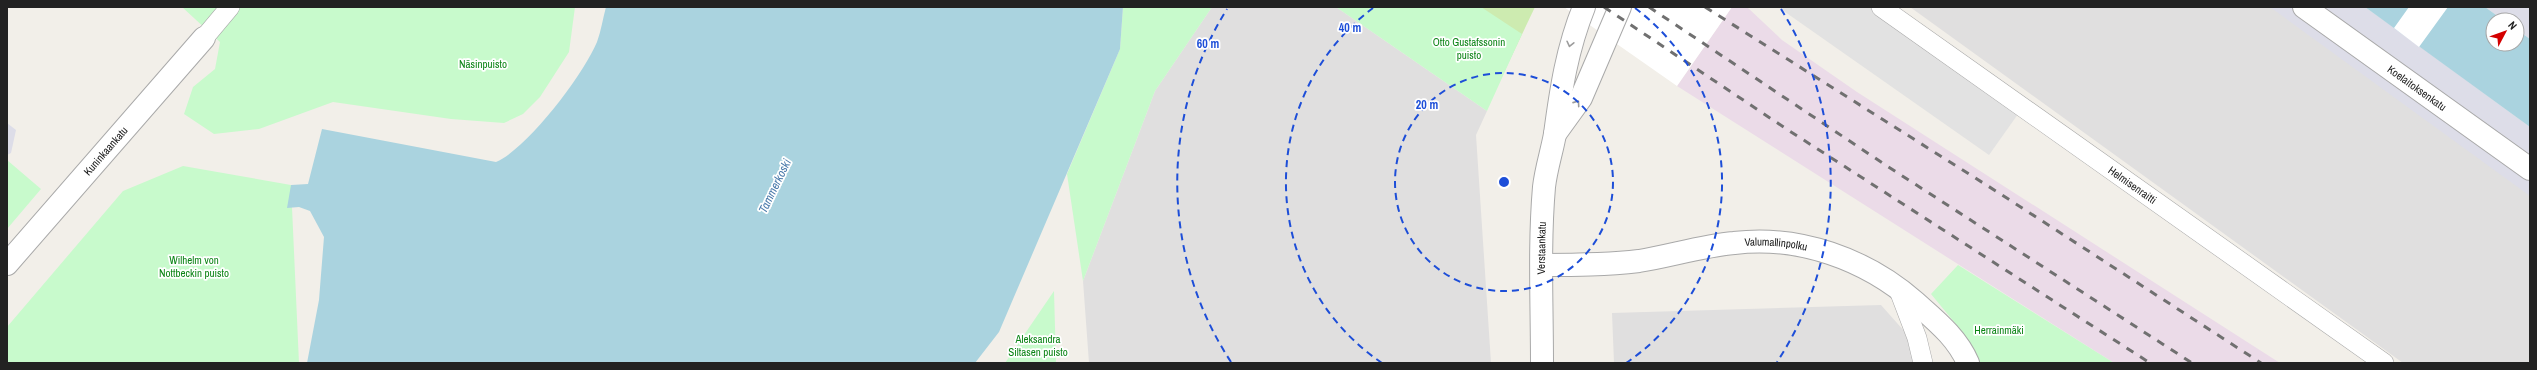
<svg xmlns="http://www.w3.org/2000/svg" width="2537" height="370" viewBox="0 0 2537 370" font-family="'Archivo Narrow',sans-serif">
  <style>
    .residential { fill: #e0dfdf }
    .industrial { fill: #ebdbe8 }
    .grass { fill: #cdebb0 }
    .park { fill: #c8facc }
    .parking { fill: #e2e2e2 }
    .plaza { fill: #dddde8 }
    .water { fill: #aad3df }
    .pier { fill: #fff }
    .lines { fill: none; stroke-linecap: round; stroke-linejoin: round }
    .lane-casing { stroke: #a9a9a9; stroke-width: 20 }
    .street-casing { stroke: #a9a9a9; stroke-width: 24 }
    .lane { stroke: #fff; stroke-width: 19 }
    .street { stroke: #fff; stroke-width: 22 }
    .rail { stroke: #707070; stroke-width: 3; stroke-dasharray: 8 8; stroke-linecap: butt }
    .oneway { stroke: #9c9c9c }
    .ring { fill: none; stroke: #1d4ed8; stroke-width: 2; stroke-dasharray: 7 5 }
    .labels { text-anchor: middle; stroke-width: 3.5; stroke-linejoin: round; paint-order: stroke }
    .park-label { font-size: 11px; fill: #0c8416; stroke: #fff }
    .street-label { font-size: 11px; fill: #222; stroke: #fff }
    .water-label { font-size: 12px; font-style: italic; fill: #4a7aab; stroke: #fff }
    .centre { fill: #1d4ed8; stroke: #fff; stroke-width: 2 }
    .ring-label { font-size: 12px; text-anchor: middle; font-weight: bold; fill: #1d4ed8; stroke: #fff; stroke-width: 3.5; stroke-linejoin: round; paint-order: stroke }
  </style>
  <rect width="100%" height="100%" fill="#f2efe9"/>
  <path class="residential" d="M1212,7H1336L1487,111L1476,135L1491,363H1089L1083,281L1155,91Z
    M1910,7H2279L2530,187V363H2403Z
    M1881,305L1921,350L1926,363H1614L1612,313Z"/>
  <path class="industrial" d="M1732,7H1747L1782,40L1857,92L2280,363H2114L1677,86Z"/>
  <path class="grass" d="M1415,7H1535L1505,70Z"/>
  <path class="park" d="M182,7H575L569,52L540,97L523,114L504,123L451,119L333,102L259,129L214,134L184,114L193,87L215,69L220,42Z
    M1123,7H1212L1155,91L1083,281L1067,174L1120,49Z
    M1336,7H1481L1522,34L1487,111Z
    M7,160L41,189L7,229Z
    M183,166L291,185L299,363H7V327L123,191Z
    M1958,265L2114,363H1978L1964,334L1931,294Z
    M1054,291L1056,363H1005Z"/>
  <path class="parking" d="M1778,7H1881L2023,107L1989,155Z"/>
  <path class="plaza" d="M2270,7H2365L2407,37L2530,127V196Z
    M2485,7H2530V39L2517,30V20H2503Z
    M7,123L16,130L11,153L7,155Z"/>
  <path class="water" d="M606,7H1123L1120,49L999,332L975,363H307L319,300L324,237L310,211L299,207L287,208L291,185L308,184L322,129L496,162C528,148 583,75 597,42C601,31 603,18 606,7Z
    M2365,7H2485L2503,20H2493V44H2517V30L2530,39V127Z"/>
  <path class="pier" d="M1564,7H1732L1677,86Z
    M2409,7H2448L2419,47L2394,28Z"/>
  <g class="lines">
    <g class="lane-casing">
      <g id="lane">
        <path id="s1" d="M1881,7L2384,363"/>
        <path d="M204,38L230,7"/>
        <path d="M1898,288L1917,338L1923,363"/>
      </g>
    </g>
    <g class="street-casing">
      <g id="street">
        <path id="s2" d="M2304,7L2530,169"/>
        <path d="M1555,134L1581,98L1620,7"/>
        <path id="s3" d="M7,264L204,38"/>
        <path id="s4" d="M1542,265C1575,265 1606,265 1639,261C1670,256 1702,246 1734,243C1799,235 1866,259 1915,302C1935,320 1957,337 1968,363"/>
        <path id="s5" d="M1542,363C1542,305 1539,245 1544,187C1546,169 1552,151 1555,134C1561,89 1567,49 1584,7"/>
      </g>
    </g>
    <use href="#lane" class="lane"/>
    <use href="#street" class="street"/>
    <path class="rail" d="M1604,7L1788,130L2150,363
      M1649,7L1887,166L2192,363
      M1705,7L1999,193L2261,363"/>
  </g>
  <defs><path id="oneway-chevron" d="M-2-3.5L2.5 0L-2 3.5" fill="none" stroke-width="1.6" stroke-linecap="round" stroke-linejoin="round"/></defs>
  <g class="oneway">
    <use href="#oneway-chevron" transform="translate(1570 44) rotate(103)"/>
    <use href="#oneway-chevron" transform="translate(1577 103) rotate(-55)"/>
  </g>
  <g class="ring">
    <circle cx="1504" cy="182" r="109"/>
    <path d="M1382 363A218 218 0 0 1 1373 8M1635 8A218 218 0 0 1 1626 363"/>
    <path d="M1231 362A327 327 0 0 1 1227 9M1781 9A327 327 0 0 1 1777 362"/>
  </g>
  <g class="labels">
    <g class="park-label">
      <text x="1469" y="46">Otto Gustafssonin<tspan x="1469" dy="13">puisto</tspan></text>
      <text x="483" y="68">Näsinpuisto</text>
      <text x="194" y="264">Wilhelm von<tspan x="194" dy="13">Nottbeckin puisto</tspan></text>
      <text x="1999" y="334">Herrainmäki</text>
      <text x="1038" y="343">Aleksandra<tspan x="1038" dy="13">Siltasen puisto</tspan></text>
    </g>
    <g class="street-label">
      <text dy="4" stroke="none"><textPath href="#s2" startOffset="139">Koelaitoksenkatu</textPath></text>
      <text dy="4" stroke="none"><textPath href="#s3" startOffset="150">Kuninkaankatu</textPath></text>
      <text dy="4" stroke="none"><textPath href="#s1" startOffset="308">Helmisenraitti</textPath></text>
      <text dy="4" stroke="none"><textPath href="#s4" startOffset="236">Valumallinpolku</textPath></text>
      <text dy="4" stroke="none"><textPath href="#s5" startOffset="115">Verstaankatu</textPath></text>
    </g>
    <g class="water-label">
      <text transform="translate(775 186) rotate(-64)" y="4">Tammerkoski</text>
    </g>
  </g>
  <circle cx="1504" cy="182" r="6" class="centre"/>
  <g class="ring-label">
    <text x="1350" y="32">40 m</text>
    <text x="1208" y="48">60 m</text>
    <text x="1427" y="109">20 m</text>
  </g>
  <rect width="2537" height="370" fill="none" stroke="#222222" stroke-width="16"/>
  <g transform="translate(2505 32) rotate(49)"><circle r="19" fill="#ffffff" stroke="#a7a7a7"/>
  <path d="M0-3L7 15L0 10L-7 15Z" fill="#d40000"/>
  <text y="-6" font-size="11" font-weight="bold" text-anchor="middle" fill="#222222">N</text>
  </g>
</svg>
